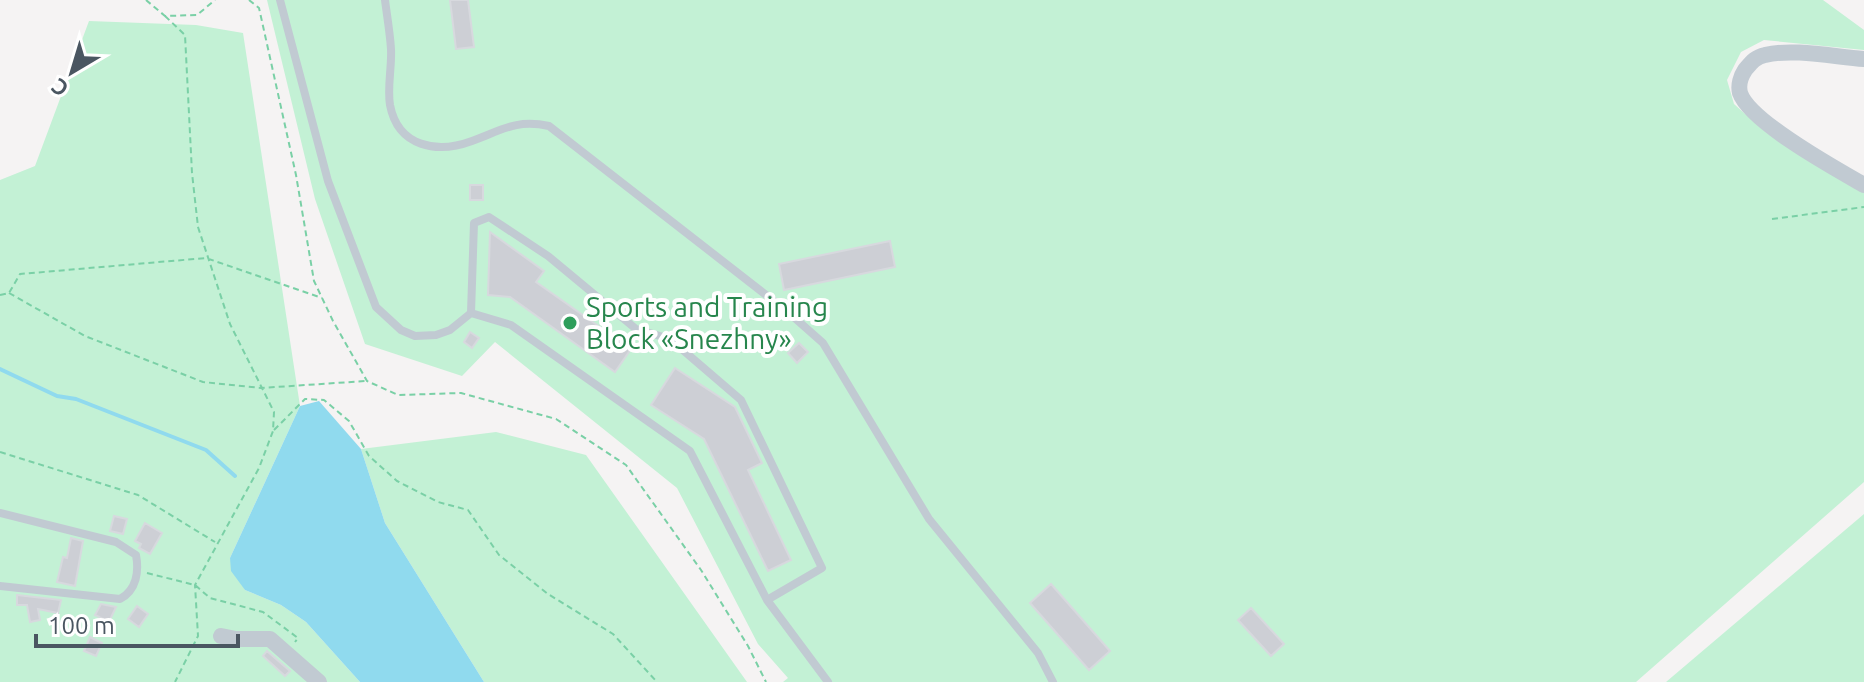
<svg xmlns="http://www.w3.org/2000/svg" width="1864" height="682" viewBox="0 0 1864 682" font-family="Ubuntu,sans-serif">
  <style>
    .green { fill: #c3f1d5 }
    .water { fill: #90daee }
    .lines { fill: none; stroke-linecap: round; stroke-linejoin: round }
    .stream { stroke: #90daee; stroke-width: 4 }
    .building { fill: #cdcfd5; stroke: #d7d9de; stroke-width: 2 }
    .path { stroke: #7ad0a6; stroke-width: 2; stroke-dasharray: 6 4; stroke-linecap: butt }
    .lane { stroke: #c1cad2; stroke-width: 8 }
    .street { stroke: #c1cad2; stroke-width: 16 }
    .leisure-dot { fill: #2e9e5b; stroke: #fff; stroke-width: 3 }
    .labels { text-anchor: middle; stroke-width: 8; stroke-linejoin: round; paint-order: stroke }
    .leisure-label { font-size: 28px; fill: #27864d; stroke: #fff; text-anchor: start }
  </style>
  <rect width="100%" height="100%" fill="#f5f3f3"/>
  <path class="green" d="M267,0H1823L1864,30V50L1764,40L1741,52L1727,80L1734,104L1762,129L1864,192V482L1636,682H783L788,678L758,644L677,488L495,342L462,376L365,344L315,199Z
    M89,21L196,25L243,33L300,406L230,558L245,590L281,605L306,622L360,682H0V180L35,166Z
    M496,432L586,455L747,682H484L385,523L361,449Z
    M1864,514V682H1666Z"/>
  <path class="water" d="M319,401L361,449L385,523L484,682H360L306,622L281,605L245,590L231,571L230,558L300,406Z"/>
  <g class="lines">
    <path class="stream" d="M0,369L57,396L76,399L206,450L235,476"/>
  </g>
  <path class="building" d="M450,0H468L474,47L456,49Z
    M470,185H483V200H470Z
    M490,232L544,271L536,282L631,349L615,372L510,297L488,295Z
    M890,241L895,267L784,290L779,264Z
    M470,332L479,338L472,348L464,342Z
    M799,343L808,352L797,363L788,353Z
    M675,368L735,407L762,463L748,470L791,560L768,571L704,439L651,405Z
    M114,516L127,519L123,534L110,531Z
    M145,523L162,533L150,554L139,548L141,544L135,541Z
    M71,538L83,541L75,586L57,582L63,557L67,558Z
    M1051,584L1110,651L1089,670L1030,603Z
    M17,595L61,600L58,613L38,609L40,620L30,622L27,605H17Z
    M101,604L116,607L109,622L95,615Z
    M137,606L148,614L139,627L128,619Z
    M1251,608L1284,644L1271,656L1238,620Z
    M90,637L102,643L96,656L84,651Z
    M267,651L290,671L285,676L263,656Z"/>
  <g class="lines">
    <path class="path" d="M146,0L165,16L197,15L215,0
      M249,0L259,8L296,175L314,281L333,321L367,381L398,395L461,393L556,419L626,465L701,570L748,646L766,682
      M165,16L185,35L192,173L198,227L230,324L274,412L273,431L259,468L195,585L198,636L175,682
      M1772,219L1864,207
      M9,293L85,336L203,382L261,388L366,381
      M0,295L9,293L20,274L206,258L322,298
      M274,430L305,399L324,400L349,421L369,456L397,481L438,502L468,510L499,555L548,594L613,634L657,682
      M0,452L138,495L215,542
      M147,573L195,585L210,598L263,612L298,638L295,642"/>
    <path class="lane" d="M280,0L328,181L376,307L401,330L415,336L436,335L450,330L471,313L511,325L690,451L767,600L828,682
      M385,0C387,16 390,33 391,49C392,67 387,87 390,105C398,147 437,154 472,141C502,130 516,119 549,126L788,312L823,343L929,519L1038,653L1053,682
      M471,313L474,223L489,217L548,256L636,329L670,339L741,400L822,568L767,600
      M0,513L116,542L136,555C139,571 137,590 120,599L0,586"/>
    <path class="street" d="M1864,59C1835,57 1793,48 1765,55C1755,57 1751,63 1745,70C1741,76 1738,85 1740,93C1750,122 1836,169 1864,185
      M221,636L236,639H270L319,682"/>
  </g>
  <circle class="leisure-dot" cx="570" cy="323" r="8"/>
  <g class="labels">
    <g class="leisure-label">
      <text x="586" y="317">Sports and Training<tspan x="586" dy="32">Block «Snezhny»</tspan></text>
    </g>
  </g>
  <g transform="translate(72 72) rotate(218)" stroke="#ffffff" stroke-width="6" paint-order="stroke">
  <path d="M0-6L14 30L0 20L-14 30Z" fill="#4a5661"/>
  <text y="-12" font-size="22" font-weight="bold" text-anchor="middle" fill="#4a5661">С</text>
  </g>
  <path d="M36 634v12h202v-12" fill="none" stroke="#4a5661" stroke-width="4"/>
  <text x="48" y="634" font-size="24" fill="#4a5661" stroke="#ffffff" stroke-width="6" paint-order="stroke">100 m</text>
</svg>
